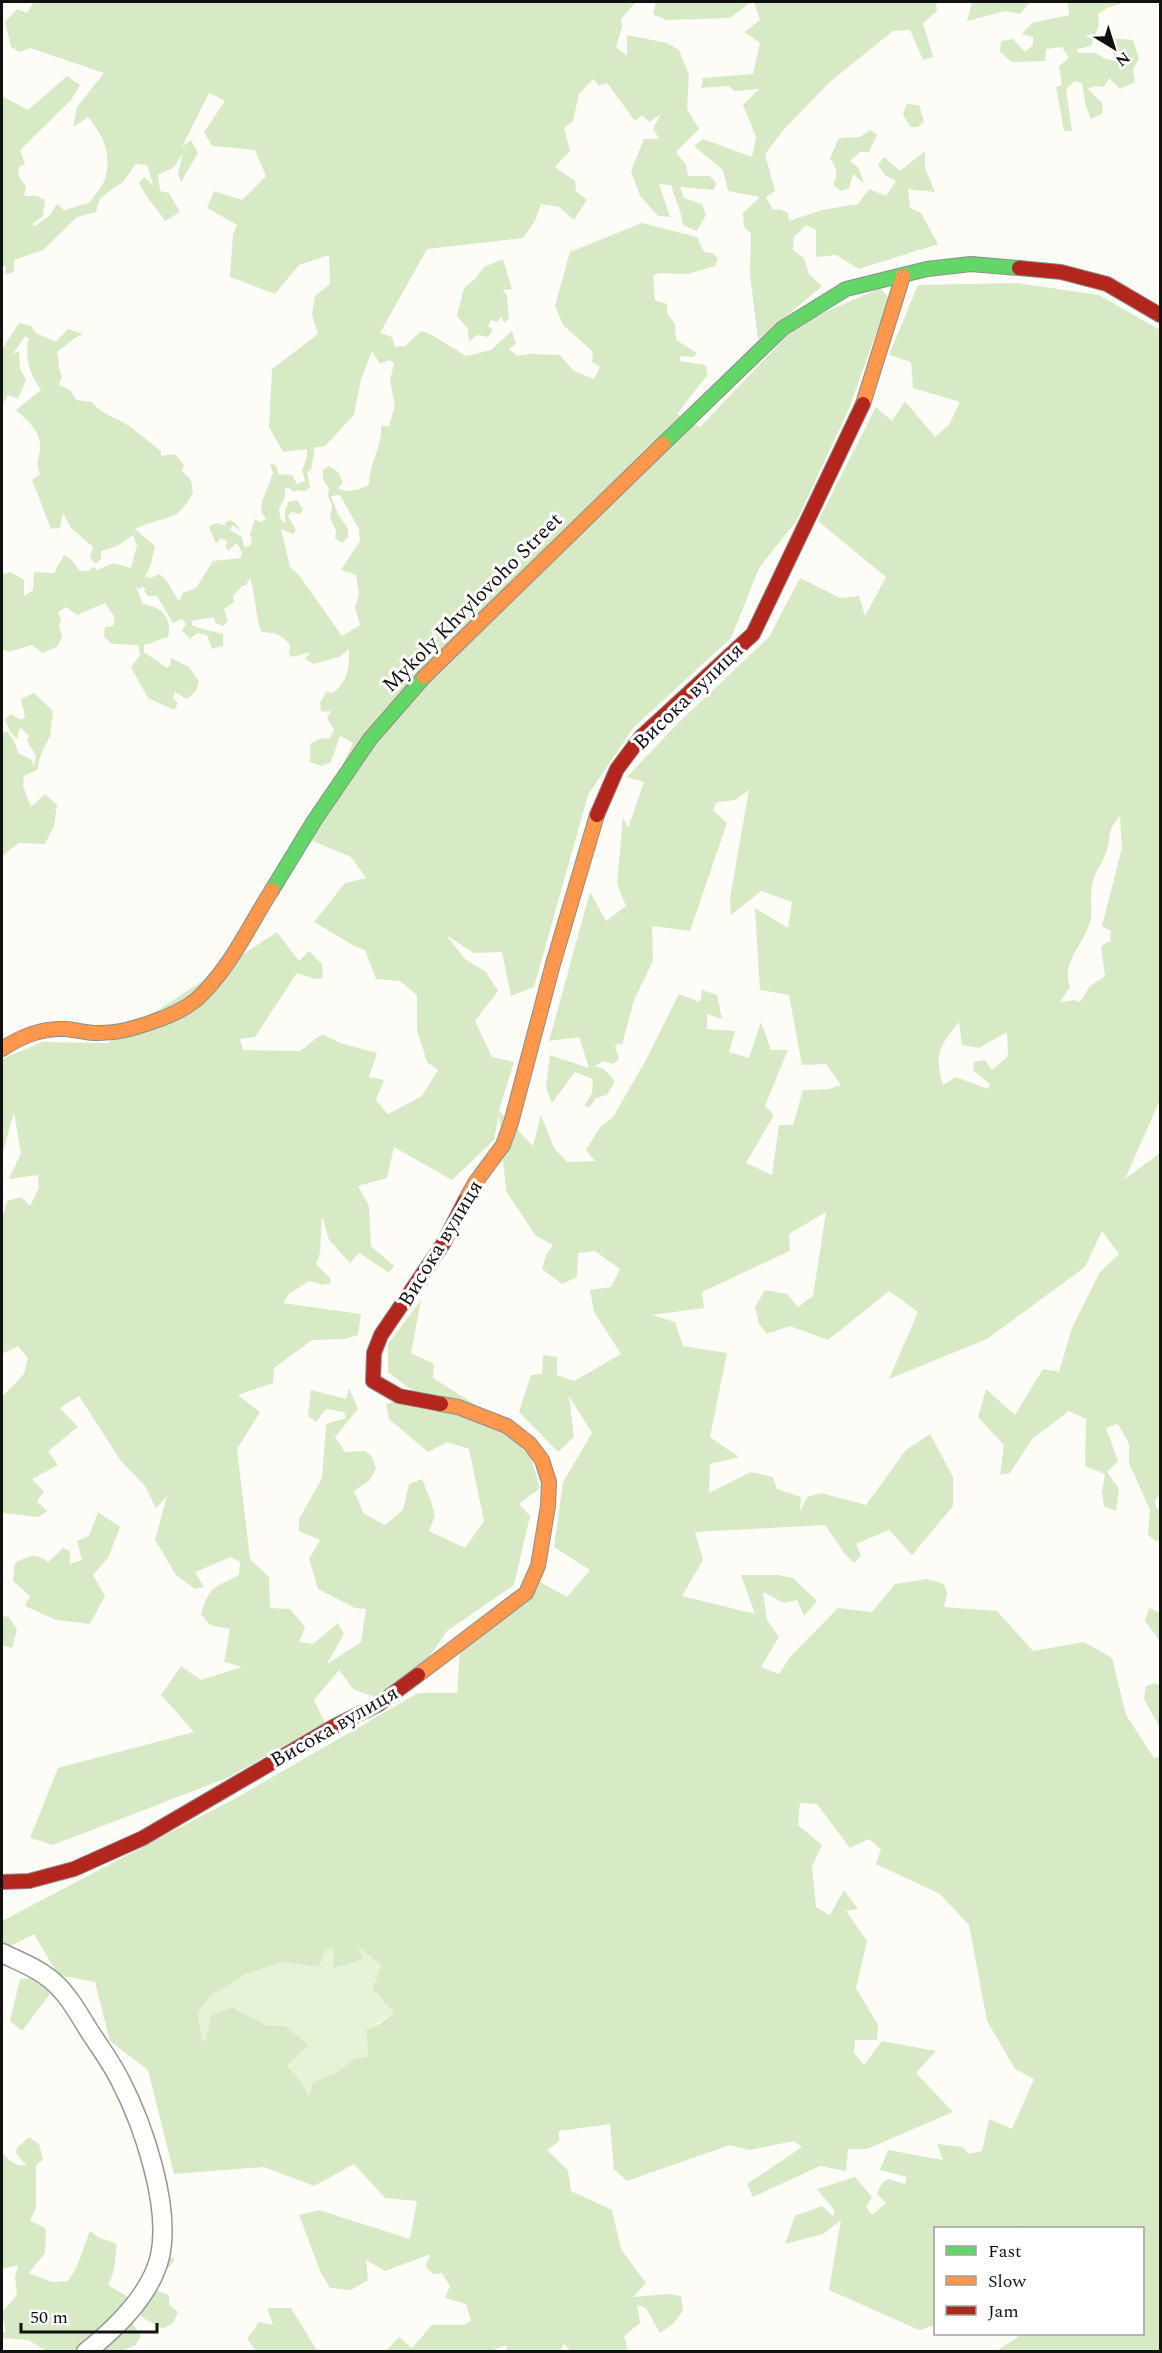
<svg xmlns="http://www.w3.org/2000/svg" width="1162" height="2353" viewBox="0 0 1162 2353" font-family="Spectral,serif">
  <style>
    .green { fill: #e7f3d7 }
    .forest { fill: #d8eac5; fill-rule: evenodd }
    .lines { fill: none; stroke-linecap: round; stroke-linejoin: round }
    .street-casing { stroke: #979795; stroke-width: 21 }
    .fast-casing { stroke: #8e8d8b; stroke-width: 16 }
    .slow-casing { stroke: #8e8d8b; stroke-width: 16 }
    .jam-casing { stroke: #8e8d8b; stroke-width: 16 }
    .street { stroke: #fffffe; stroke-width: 18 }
    .fast { stroke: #63d668; stroke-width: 14 }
    .slow { stroke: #ff974d; stroke-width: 14 }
    .jam { stroke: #b3261e; stroke-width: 14 }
    .labels { text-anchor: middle; stroke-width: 6; stroke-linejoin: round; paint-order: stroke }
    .street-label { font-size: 21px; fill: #111; stroke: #fff }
  </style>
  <rect width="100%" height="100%" fill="#fdfcf7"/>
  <path class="green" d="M357,1946L381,1965L394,2013L366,2030L368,2057L355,2058L336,2073L313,2082L309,2098L301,2081L286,2066L268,2026L232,2007L206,2040L202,2041L198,2012L210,1996L246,1974L282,1962L319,1967L325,1951L333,1947L334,1967Z"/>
  <path class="forest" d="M34,2H636L621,19L622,27L616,47L627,56V35L667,43L679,50L689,75L687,109L699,129L676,152L686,165L688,176H710L716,183L714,190L680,187L684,198L702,204L706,215L697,231L683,225C681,210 675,199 671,185L659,184L670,217L658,216L640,196L631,171L644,139H659L653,128L661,114L649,122L642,115L635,121L607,83L599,86L593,79L579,94L573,121L564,128L570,151L555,167L575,181L576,191L587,200L574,220L559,207L541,204L535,221L523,238L427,249L380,333L392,337L395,347L405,346L421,331L432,335L466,356L491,350L512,331L516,343L509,349L517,356L529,354L560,355L574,371L594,379L600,367L592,362L593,352L563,325L555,306L570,252L642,223L697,237L704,252L712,253L718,258L715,266L688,274L658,273L653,276L655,300L667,304V313L675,324L676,340L697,353L694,357L680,356V361L705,365L708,374L677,414L700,427L798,324L880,288L889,298L848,411L797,520L759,568L731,638L634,727L588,795L534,987L511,996L502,952L474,953L446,935L465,959L486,972L498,991L475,1021L492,1057L514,1062L499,1111L533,1146L541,1115L554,1148L567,1162L595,1161L586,1150L600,1127L613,1117L646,1060L679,994L700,1002L702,990L717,995L722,1019L707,1014V1029L735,1031L729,1052L749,1058L761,1022L771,1050H788L765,1106L774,1115L746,1163L772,1175L779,1125H793L803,1090L829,1089L841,1085L826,1064L802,1065L789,995L760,990L755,908L788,928L792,902L761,891L731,915L730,898L749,790L735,800L717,802L713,810L727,823L690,931L652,926L653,961L634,1000L622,1045L618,1043L615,1047L619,1059L613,1064L603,1061L595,1066L604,1069L615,1081L607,1095L596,1098L590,1107L584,1106L592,1093L593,1079L575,1072L552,1103L546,1088L550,1055L589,1068L579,1037L549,1041L590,892L606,921L626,906L617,884L623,817L628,828L644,782L627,777L677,724L769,637L800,578L840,598L859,596L865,616L886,577L818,521L876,407L892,421L905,401L935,437L949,425L960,402L913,388L911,362L889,355L918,285L1017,283L1099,295L1160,330V1100L1125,1179L1160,1153V1494L1155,1501L1156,1507L1160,1511V1540L1156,1541L1148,1535L1150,1510L1129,1463V1444L1118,1424L1106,1428L1118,1461L1107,1472L1119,1489L1116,1511L1104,1506L1102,1492L1105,1474L1085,1466L1086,1419L1069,1411L1032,1439L1010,1473L1000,1475L1004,1445L978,1417L986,1389L1015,1415L1043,1369L1059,1372L1072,1328L1100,1272L1119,1254L1102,1231L1085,1267L987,1339L889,1379L918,1312L889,1291L828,1340L790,1326L767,1334L759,1324L755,1307L765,1290L787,1294L798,1307L813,1296L826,1212L789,1234L790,1251L702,1292L704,1308L652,1315L675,1322L683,1346L727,1353L710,1437L739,1457L710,1464L709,1493L751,1472L773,1477L777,1489L801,1497L800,1511L807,1497L821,1493L866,1505L906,1450L930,1434L953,1477V1506L912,1555L889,1530L856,1544L861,1556L854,1563L845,1554L825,1525L695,1532L703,1560L682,1596L755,1614L741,1575H778L793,1578L817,1601L804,1616L797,1600L784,1603L763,1592L767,1620L779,1637L761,1667L779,1674L790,1657L838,1608L872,1612L895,1584L927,1579L944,1584L947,1593L944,1607L997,1611L1033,1651L1084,1642L1112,1658L1126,1715L1154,1758L1160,1756V2351H997L1022,2334H1142V2228H1019V2225L1017,2228H936L935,2325L919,2330L829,2290L841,2220L823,2234L785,2244L795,2216L822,2206L833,2216L835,2211L817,2189L855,2177L872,2197L866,2207L872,2215L886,2203L877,2194L882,2183L888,2179L905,2184L907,2177L880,2170L888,2150L943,2160L937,2144L963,2147L968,2154L982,2151L989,2119L1012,2129L1034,2079L1015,2069L987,2021L969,1925L940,1894L876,1864L881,1849L869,1839L850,1848L817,1804L800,1803L798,1825L822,1845L812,1867L816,1907L830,1915L844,1890L858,1909L846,1911L867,1941L856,1988L878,2025L877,2040H855L854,2053L864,2065L882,2041L936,2051L916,2073L953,2112L867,2149H848L846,2171L820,2166L753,2197L747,2184L802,2147L794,2141L749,2150L730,2145L627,2181L614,2169L610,2124L559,2131V2141L547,2150L568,2170L571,2191L612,2210L621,2249L646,2283L633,2297L667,2294L681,2296L683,2311L673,2324L660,2333L646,2308L637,2305L640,2323L624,2336L628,2351H571L564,2344L559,2352L507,2351L506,2345L491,2351H386L399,2337L412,2348L432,2325H464L471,2321L466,2304L445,2298L450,2286L442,2273L433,2274L425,2266L431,2254L385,2271L366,2260L368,2280L351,2290L330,2288L320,2271L299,2215L319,2210L410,2239L417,2201L385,2198L354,2164L314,2186L264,2167L174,2174L148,2070L110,2041L95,1982L58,1975L34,1934L10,1946L2,1958V1921L236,1798L418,1693H457L460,1650L540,1582L567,1597L590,1570L554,1547L563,1482L592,1433L569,1396L574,1437L558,1452L519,1412L531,1375L542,1374L543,1355L557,1357V1375L574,1381L621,1354L594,1312L590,1290L611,1287L620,1269L595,1251L578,1253L577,1277L562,1284L542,1269L546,1255L553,1245L536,1236L506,1191L499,1114L494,1140L452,1180L394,1147L387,1178L358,1186L369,1206L371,1246L394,1266L389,1273L359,1253L350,1263L329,1240L322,1216L320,1253L316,1264L330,1278L331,1283L323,1285L309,1281L289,1294L283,1303L361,1314L358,1335L344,1339L312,1340L274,1368L273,1383L238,1395L260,1412L237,1449L250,1559L269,1577L270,1608L290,1609L305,1627L299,1642L313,1644L338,1623L344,1634L327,1664L361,1642L366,1609L355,1608L318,1589L309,1559L320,1540L299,1531V1519L322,1478L326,1424L346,1418L344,1412L326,1409L316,1422L308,1416L311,1390L346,1399L349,1388L358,1409L335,1437L345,1452L365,1451L372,1457L376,1469L369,1481L354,1491L364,1514L385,1525L403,1510L409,1484L422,1479L431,1501L435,1516L429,1531L465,1548L484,1521L469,1449L447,1442L428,1452L389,1419L386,1404L417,1394L388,1372V1344L421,1300L411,1353L434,1364L433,1378L487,1412L531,1458L540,1488L519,1504L530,1516L514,1585L447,1631L426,1661L379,1698L354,1690L339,1670L314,1700L325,1723L227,1778L53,1845L30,1838L58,1768L194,1732L161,1695L181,1666L201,1680L242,1667L224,1662L230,1629L210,1625L201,1614C210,1585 214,1588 239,1575L240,1562L231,1557L195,1572L204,1587L195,1589L176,1575L155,1540L167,1496L156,1508L145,1486L121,1461L79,1396L60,1408L78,1427L48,1451L58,1465L32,1479L44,1492L37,1501L47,1511L39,1517L2,1513V1397L24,1374L28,1358L18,1346L2,1354V1219L7,1201L21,1197L30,1206L39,1188L38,1175L9,1179L21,1153L14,1112L2,1156V1059L42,1042L108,1043L277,932L299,961L309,951L322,964L323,978L315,979L297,973L255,1037L240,1039L243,1050L300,1051L322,1034L340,1043L377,1053L369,1077L384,1080L376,1100L388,1114L422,1096L438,1070L427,1062L417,1030V995L400,981L376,979L365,950L356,947L314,922L345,883L366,878L351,857L308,839L353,743L340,736L331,762L321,766L310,762V744L321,738L329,739L334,730L327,718L331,711L321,712L320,703L326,692L333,693C349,680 349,668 349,649L339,657L314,664L305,659L311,652L292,657L289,654L290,645C282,635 275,632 261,632C255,614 256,596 250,578L246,585L242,586L233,596L234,602L224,609L228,621L223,626L216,623L213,617L192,621V625L195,627L223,634V646L212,649L207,635L197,633L190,639L182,630L186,624L182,619L173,623L157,596H148L144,591L146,589L142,586L140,589L136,587L143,604C161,607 173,617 168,637L144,645V652L167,668L170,665L171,658L189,667L199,681L196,691L187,699L175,692L173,699L178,703L174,710L148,698L131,667L140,655L138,645L112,644L104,637L105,627L113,626L115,618L105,603L77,615L66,607L58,612L61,621L59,626L62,636L58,646L43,653L31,645L9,652L2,649V574L11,572L24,580V596L33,590L34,572L54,573L64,555L71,559L80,571H88L94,567L98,570L113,563L131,568L137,545L133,535L117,546L101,551V559L95,564L90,557L93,547L71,528L63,513L60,528L51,529L32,480L40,474C36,462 38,462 40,450C42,432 28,421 16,410L41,390C30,375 24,357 29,339L25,336L13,354L19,351L20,369L26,380L18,399L8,395L2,406V349L19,323L31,326L36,333L56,342L68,329L83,334L75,338L57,352C59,361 58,368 62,376L59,385L70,390L76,400L92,402C102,415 116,417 129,426C140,434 150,443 161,451V456L175,454L184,465L182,471L191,480L193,492C178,525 162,515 135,529L155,546L151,564L145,577L151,578L159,574C169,580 172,592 179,601L183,593L196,588L213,561L241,558L242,552L237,543L228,551L225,546L228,542L221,538L217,543L215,542L209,526L217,523L225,526L226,522L231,520L238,526L240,531L233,525L230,530L242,537L244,547L250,546L252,541L250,534L255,519L260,522L266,519L261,511L263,499L273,473L270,465L274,464L277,467L278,474L292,475L297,484L305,481L302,470L307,457V449L283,452L269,427L272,369L318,334L312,315L315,296L330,284L329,255L299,265L275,294L230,277L233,234L237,225L207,208L214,191L242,200L266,176L255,150L212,146L204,132L225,101L209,93L182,147L191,140L198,153L181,182L178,174L183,153L174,167L158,175L160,191L169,193L180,212L165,221C157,208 146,198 139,183L144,177L153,185L147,165L136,164L123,182L100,198L96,212L77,217L43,250L14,260V272L5,274L6,266H2V96L28,110L67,76L80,85L71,100L20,150L25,164L18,168L19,177L26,186L24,196H37L45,200L43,216L32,224L35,226L49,216L57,204L64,210L89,203C94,196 102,187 105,179C112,155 104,136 88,117L73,127L77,107L104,73L30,48L20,52L11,47L5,22L17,9L27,13ZM372,351L380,364L389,360L394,363L390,381L395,406L389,426H381C383,447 368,464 369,485C358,490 348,494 338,488L343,483L338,472L329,466L323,470V480L329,488L328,496L332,506L330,518L336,531L335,538L342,543L348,537V529L338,514L331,496L340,495L359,529L360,541L341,570L356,575L359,594L355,607L360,625L342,636L299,575L290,567L281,529L293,534L296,530L288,516L292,512L300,514L303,509L297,500L288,502L285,512V523L281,520L279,509L285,497V488H289L294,492L298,490L305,491L310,487L307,473L311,469L315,449L313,448L325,446L354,415L361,379ZM1120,816L1122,848L1102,926L1111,931L1110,941L1101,946L1105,976L1090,986L1080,1002L1075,1000L1060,1002L1070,987C1061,962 1084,944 1090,922C1093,913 1090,903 1091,894C1092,875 1099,870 1105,855C1113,837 1104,834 1120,816ZM959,1022L962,1045L979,1048L1007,1032L1008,1056L992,1070L985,1060L974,1062L973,1070L990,1084L988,1089L956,1077L943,1085C934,1052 939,1048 959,1022ZM333,1947L334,1968L363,1959L358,1947L381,1965L373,1989L394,2013L381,2023L366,2030L368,2057L355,2058L336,2073L313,2082L309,2097L301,2081L287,2066L308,2045L285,2026H268L232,2007L211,2016L206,2040L202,2041L198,2012L210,1996L246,1974L282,1962L319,1967L325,1951Z
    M656,2H751L730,18L666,20L653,14Z
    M754,2H936L937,11L923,23L933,57L923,60L910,30L893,31L832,80L785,128L765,154L775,191L766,197L773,210L780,209L788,213L789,221L822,210L858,204L869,189L886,196L896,181L885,175L878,165L884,157L900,171L925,151V168L935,192L908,189L910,208L921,213L938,244L859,269L836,255L816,257V230L806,225L794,237L793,250L804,258L809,274L822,286L758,340L750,274L751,234L744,227L743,213L760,197L728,191L723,170L694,146L703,139L752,157L756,137L743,105L759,89L734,91L729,86L701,88L703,78L753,74L760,43L744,32L760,20Z
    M972,2H1030L1020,14L1005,11L967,21Z
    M1068,2H1126L1107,8L1098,14L1099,25L1091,46L1077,49L1078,53H1095L1106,59L1115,61L1110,38L1133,40L1139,59L1133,69L1135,82L1120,89L1109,78L1104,87L1095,86L1088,89L1103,104L1102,114L1091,119L1086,107L1082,83L1075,81L1066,89L1072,131H1064L1056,87L1062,85L1059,66L1069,58L1062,47L1046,49L1045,61L1012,62L1000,52L1001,41L1013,39L1025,52L1033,45V37L1022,34L1032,23L1069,15Z
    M907,104L919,105L924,121L918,127H910L903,114Z
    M870,130L877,135L869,152H860L850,161L858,167L864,183L853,174L849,188L841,191L833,185C838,175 837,167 830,158L839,138L860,137Z
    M503,259L512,289L503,290L507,296L509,319L504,322L501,317L497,322L491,320L488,326L493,330L488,337L478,335L469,341L468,329L457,316L464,288L475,279L484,267Z
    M34,693L53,711L50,736L41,754L37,770L24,776L23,786L31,807L45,794L57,805L54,826L45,844L19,843L2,856V732H8L15,743L18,753L31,759L34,766L36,756L27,741L29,736L20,727L17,739L11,733L5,720L10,714L22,720L25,716L21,699Z
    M98,1512L120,1527L108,1558L93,1575L105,1596L90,1624L56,1620L25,1606L30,1596L13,1581L15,1563C28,1556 35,1552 48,1562L63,1548L70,1551V1564L82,1560L77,1541L89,1536Z
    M1149,1608L1160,1613V1641L1145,1621Z
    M2,1616L9,1617L17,1629L12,1648L2,1645Z
    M1155,1683L1160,1685L1159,1726L1144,1699L1146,1686Z
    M38,1978L50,1994L22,2031L10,2021L20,1979Z
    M29,2137L39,2144L43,2160L36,2165V2208L30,2220L46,2229L45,2253L29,2273L52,2282L68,2281C80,2265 82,2249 90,2231L98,2237L117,2244C114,2261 117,2268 108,2285L135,2301L161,2251L175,2259L160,2279L155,2290L169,2295V2305L178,2312L173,2323L163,2329L143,2318L138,2312L133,2324L141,2336L136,2345L121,2351H47L28,2340L2,2338V2333L6,2332L2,2312L17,2295L15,2277L18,2265L2,2269V2152C9,2160 15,2167 26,2165L16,2153L17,2148Z
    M267,2308H291L316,2349L324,2351H256L247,2339L259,2322L273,2325Z"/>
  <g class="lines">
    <g class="street-casing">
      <path id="street" d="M2,1953C16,1960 33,1966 46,1976C65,1989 77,2011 88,2029C99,2046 111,2062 120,2080C143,2124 171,2206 160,2256C151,2295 116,2328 86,2352"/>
    </g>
    <g class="fast-casing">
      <path id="fast" d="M663,444L783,328L846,289L927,269L971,264L1019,268
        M272,890L314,821L370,739L424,677"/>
    </g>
    <g class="slow-casing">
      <path id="slow" d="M863,404L903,276
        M424,677L663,444
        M2,1049C22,1036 41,1028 66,1029C75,1030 84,1032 94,1033C115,1034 132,1029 152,1022C167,1017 184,1010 197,999C229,970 249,926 272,890
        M465,1201L475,1183L503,1145L511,1123L553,964L597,815
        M418,1675L526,1593L538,1566L548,1506L549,1482L542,1460L530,1444L507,1426L458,1407L441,1404"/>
    </g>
    <g class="jam-casing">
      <path id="jam" d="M1019,268L1061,272L1107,284L1160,315
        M597,815L617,769L641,737L753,634L863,404
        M441,1404L399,1396L373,1381L374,1353L381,1335L443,1244L465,1201
        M2,1882L29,1881L74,1869L143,1838L333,1727L379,1704L418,1675"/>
    </g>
    <use href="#street" class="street"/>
    <use href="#fast" class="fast"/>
    <use href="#slow" class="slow"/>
    <use href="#jam" class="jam"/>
  </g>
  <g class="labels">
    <g class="street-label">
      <text transform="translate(472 602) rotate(-45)" y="7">Mykoly Khvylovoho Street</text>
      <text transform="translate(688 696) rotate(-44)" y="7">Висока вулиця</text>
      <text transform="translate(440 1243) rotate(-59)" y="7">Висока вулиця</text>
      <text transform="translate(334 1726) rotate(-30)" y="7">Висока вулиця</text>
    </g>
  </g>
  <rect width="1162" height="2353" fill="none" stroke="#111111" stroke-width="6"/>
  <rect x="934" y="2227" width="210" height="108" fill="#ffffff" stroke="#a0a0a0" stroke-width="1.5"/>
  <rect x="946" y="2246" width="30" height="9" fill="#63d668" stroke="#a0a0a0" stroke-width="1.5"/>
  <text x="988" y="2257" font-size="18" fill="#111111">Fast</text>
  <rect x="946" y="2276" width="30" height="9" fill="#ff974d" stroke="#a0a0a0" stroke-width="1.5"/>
  <text x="988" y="2287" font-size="18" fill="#111111">Slow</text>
  <rect x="946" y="2306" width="30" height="9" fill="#b3261e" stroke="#a0a0a0" stroke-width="1.5"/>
  <text x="988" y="2317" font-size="18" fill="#111111">Jam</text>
  <g transform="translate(1114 48) rotate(142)" stroke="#ffffff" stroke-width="4.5" paint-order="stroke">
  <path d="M0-4.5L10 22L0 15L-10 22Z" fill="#111111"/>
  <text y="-9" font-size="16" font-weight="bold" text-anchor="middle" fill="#111111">N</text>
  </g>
  <path d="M21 2323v9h136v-9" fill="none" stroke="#111111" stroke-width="3"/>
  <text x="30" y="2323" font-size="18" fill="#111111" stroke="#ffffff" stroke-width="4.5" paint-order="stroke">50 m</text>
</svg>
